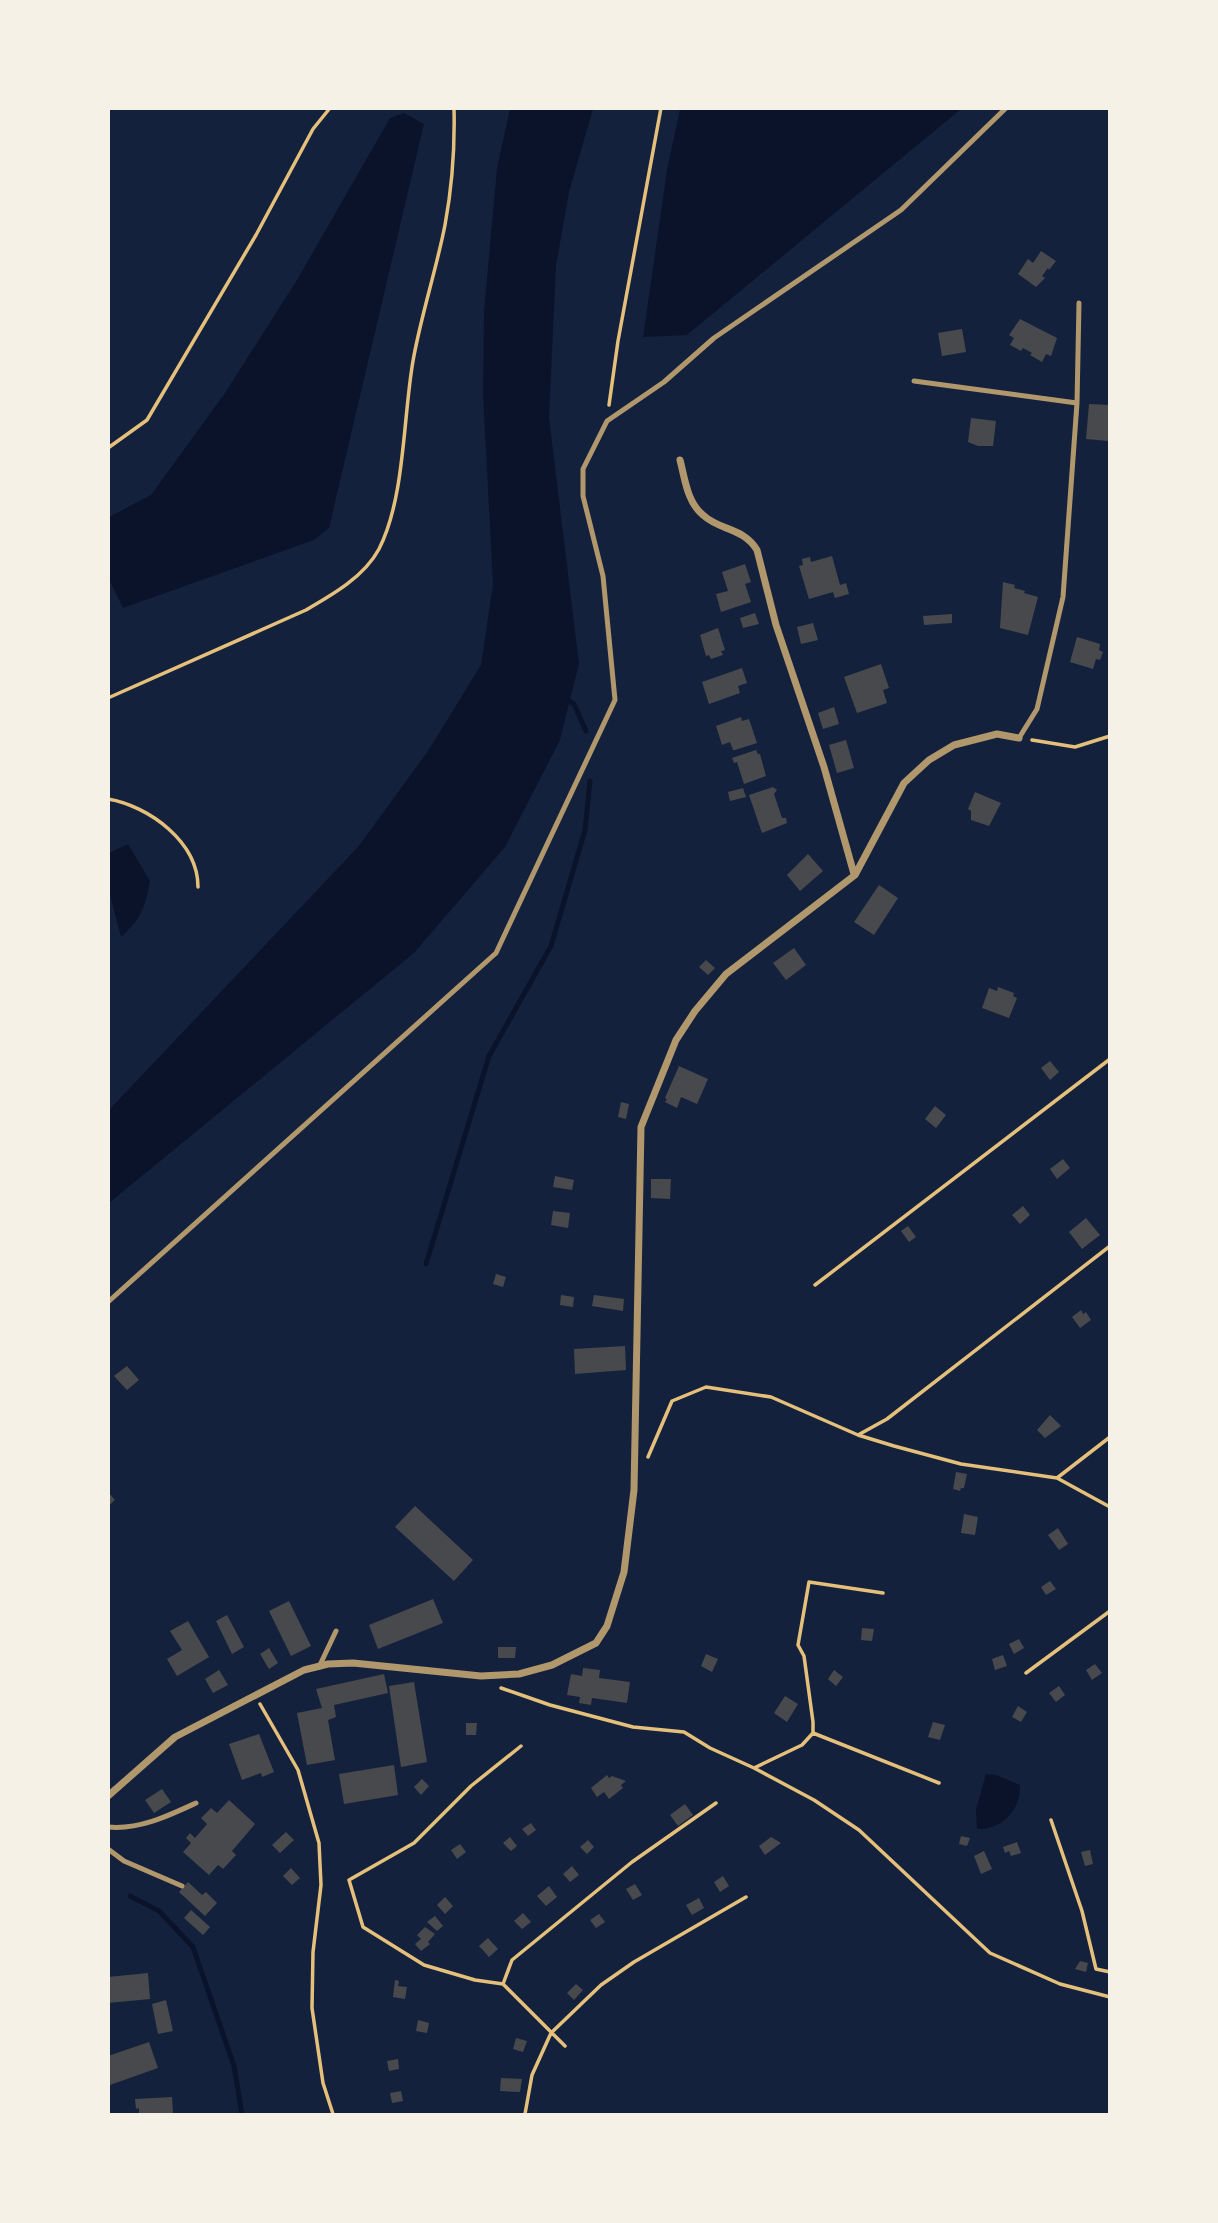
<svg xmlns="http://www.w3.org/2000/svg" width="1218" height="2223" viewBox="0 0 1218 2223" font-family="Barlow,sans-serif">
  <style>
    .water { fill: #0b132b }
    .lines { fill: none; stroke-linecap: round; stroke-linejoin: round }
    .stream { stroke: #0b132b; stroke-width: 5 }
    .building { fill: #48494c }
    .path { stroke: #e5c07b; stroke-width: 3.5 }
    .service { stroke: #b1986c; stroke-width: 5 }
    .minor { stroke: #b1986c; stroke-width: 7 }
  </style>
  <rect width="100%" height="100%" fill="#14213d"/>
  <path class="water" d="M510,109H593L569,192L556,266L549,417L579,664L560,740L505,847L414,953L109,1203V1110L358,847L428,751L481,665L493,584L483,394L484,311L497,168Z
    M680,109V108L961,109L687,335L643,337L667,170Z
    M404,113L424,124L329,528L314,540L123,608L109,579V517L151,495L225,393L297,280L390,118Z
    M128,844L150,881C145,908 141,919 121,937L109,891V853Z
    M986,1774L996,1775L1020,1785C1021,1809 1003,1830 977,1829L976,1809Z"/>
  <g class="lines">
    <path class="stream" d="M564,698L574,704L586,731
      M426,1264L489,1056L551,946L585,830L590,781
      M130,1896L159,1911L193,1947L234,2066L242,2114"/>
  </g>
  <path class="building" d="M1041,251L1056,261L1049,270L1048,268L1042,276L1045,278L1036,287L1018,274L1028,259L1033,263Z
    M1020,319L1057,338L1051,356L1046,354L1042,362L1030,355L1032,353L1023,348L1021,351L1010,345L1014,338L1009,335Z
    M962,329L966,352L942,356L938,333Z
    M1089,404L1110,405L1108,441L1086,439Z
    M971,418L996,421L993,446H978L968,442Z
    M832,556L840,585L846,583L849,594L835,598L833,592L809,599L799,566L803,565L802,559L810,557L811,562Z
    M745,564L751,582L745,584L751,602L721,612L716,594L728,591L722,572Z
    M1003,582L1015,585L1014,588L1025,591L1024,593L1038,597L1028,635L1000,628Z
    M755,613L759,624L743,628L740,618Z
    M952,614V623L924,625L923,616Z
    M813,623L818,640L801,644L797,627Z
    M718,628L725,650L721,651L723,655L711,659L709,655L706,656L700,635Z
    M1077,637L1100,644L1099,650L1103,652L1100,660L1096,659L1093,669L1070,662Z
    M881,664L889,688L883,690L887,703L857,713L844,677Z
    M742,668L747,683L738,686L740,693L709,704L702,682Z
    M834,707L839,724L823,729L818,713Z
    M741,717L742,721L749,719L757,743L735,750H733L730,742L722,745L716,726Z
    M846,740L854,768L837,773L829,745Z
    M756,750L758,754H760L766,776L744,784L737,762L734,763L732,758Z
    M773,787L777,790L774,794L782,818H786L787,823L762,833L749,795Z
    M743,788L746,797L730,801L728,792Z
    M975,792L1001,803L989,826L971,820V811L968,809Z
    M808,854L823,871L800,891L787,875Z
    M879,885L898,898L874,935L854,922Z
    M794,948L806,965L786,980L773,963Z
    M706,960L715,968L708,975L699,967Z
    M998,987L1014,993L1013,996L1017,998L1009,1018L982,1008L989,988L997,991Z
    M1050,1061L1059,1072L1050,1080L1041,1068Z
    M679,1066L708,1079L697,1104L681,1097L677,1108L665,1102L667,1099L665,1098Z
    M621,1102L629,1104L626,1119L618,1117Z
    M935,1106L946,1115L936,1128L925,1119Z
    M1063,1159L1070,1168L1057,1179L1050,1169Z
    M555,1176L574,1180L572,1190L553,1187Z
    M651,1179H671L670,1199L651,1198Z
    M1023,1206L1030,1215L1020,1224L1012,1215Z
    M553,1211L570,1213L568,1228L551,1225Z
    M1086,1218L1100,1235L1082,1249L1069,1232Z
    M908,1226L916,1237L909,1242L901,1231Z
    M496,1274L506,1277L503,1287L493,1284Z
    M561,1295L574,1297L573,1307L560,1305Z
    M594,1295L624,1299L623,1311L592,1306Z
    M1081,1310L1083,1314L1086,1312L1091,1320L1080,1328L1072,1317Z
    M625,1346L626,1370L575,1374L574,1349Z
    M127,1366L139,1380L127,1390L114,1376Z
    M1050,1415L1061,1426L1045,1438L1037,1430Z
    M956,1472L967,1474L964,1488H961L960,1491L953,1489Z
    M108,1492L115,1500L108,1506Z
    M415,1506L473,1560L454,1581L395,1527Z
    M964,1514L978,1517L975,1535L961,1533Z
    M1058,1528L1068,1544L1059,1550L1048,1535Z
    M1050,1581L1056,1589L1046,1595L1041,1587Z
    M433,1599L443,1623L378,1649L369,1625Z
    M289,1601L311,1646L291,1656L269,1611Z
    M227,1615L244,1647L232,1654L216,1621Z
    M188,1621L209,1657L177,1676L167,1659L182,1650L170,1631Z
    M862,1628L874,1629L872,1641L861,1640Z
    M1019,1639L1024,1648L1014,1654L1009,1644Z
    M498,1647H516L515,1658H498Z
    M269,1648L278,1663L269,1669L260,1654Z
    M706,1654L718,1659L712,1672L701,1666Z
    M1003,1655L1007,1666L995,1670L992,1659Z
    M1095,1664L1102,1673L1092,1680L1086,1670Z
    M583,1668L600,1670L599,1678L630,1682L627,1703L592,1698L591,1705L579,1703L580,1697L567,1695L571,1674L582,1676Z
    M219,1670L228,1685L213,1693L205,1679Z
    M834,1670L843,1677L836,1686L828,1679Z
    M384,1674L388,1693L334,1705L336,1717L328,1720L335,1760L307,1765L297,1713L322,1708L316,1689Z
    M414,1682L427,1762L401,1767L389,1686Z
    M1059,1686L1065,1695L1056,1702L1049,1693Z
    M785,1696L798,1704L787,1722L774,1713Z
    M1018,1706L1027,1712L1021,1722L1012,1717Z
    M933,1722L945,1725L940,1740L928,1737Z
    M466,1723H477L476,1735H466Z
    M259,1734L274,1772L262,1777L261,1773L242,1780L229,1744Z
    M394,1765L398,1795L344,1804L339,1774Z
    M607,1775L609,1778L612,1776L626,1781L621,1785L623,1788L609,1799L604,1792L597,1797L591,1788Z
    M422,1779L429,1786L421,1795L414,1787Z
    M162,1789L171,1802L154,1813L145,1800Z
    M229,1800L255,1824L232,1851L236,1855L223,1869L218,1865L209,1875L183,1852L191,1843L186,1838L190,1833L195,1838L207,1824L201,1818L211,1808L217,1813Z
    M685,1804L693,1815L678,1826L670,1815Z
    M531,1823L536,1830L528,1836L522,1829Z
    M286,1832L294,1840L280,1853L272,1845Z
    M961,1836L970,1838L967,1846L959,1844Z
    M510,1837L517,1846L511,1851L503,1843Z
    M771,1837L781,1843L765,1855L759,1846Z
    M588,1840L594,1847L587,1854L580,1847Z
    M1017,1842L1021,1853L1011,1856L1009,1851L1005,1853L1003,1847Z
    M460,1844L466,1852L457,1859L451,1850Z
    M1090,1850L1093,1864L1085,1866L1081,1852Z
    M984,1851L992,1869L981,1874L974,1856Z
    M572,1866L579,1875L570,1882L563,1874Z
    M291,1868L300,1878L292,1885L283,1876Z
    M723,1876L729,1886L720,1892L714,1882Z
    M188,1882L202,1895L206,1892L217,1903L205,1916L179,1892Z
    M635,1884L642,1895L633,1900L626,1889Z
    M549,1886L557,1897L546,1906L537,1896Z
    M445,1897L453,1906L445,1914L437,1905Z
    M699,1898L704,1908L692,1915L686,1905Z
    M191,1910L210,1927L203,1935L184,1918Z
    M523,1913L531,1922L522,1929L514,1921Z
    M599,1914L605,1922L596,1928L590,1920Z
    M435,1916L443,1926L437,1931L427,1922Z
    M425,1927L435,1934L428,1942L430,1944L421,1951L415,1944L421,1939L417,1935Z
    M488,1938L498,1949L489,1957L479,1946Z
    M1080,1961L1088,1963L1086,1972L1075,1969Z
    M148,1973L150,1999L108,2003V1977Z
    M395,1980L399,1981L398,1986L407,1987L405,1999L393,1997Z
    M576,1984L583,1990L574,2000L567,1993Z
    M166,2000L173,2031L158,2034L152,2004Z
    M418,2020L429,2023L427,2033L416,2031Z
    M516,2038L527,2041L523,2052L513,2049Z
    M149,2042L158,2068L110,2085L108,2056Z
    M398,2059L399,2069L389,2071L387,2061Z
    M501,2078L522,2079L520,2092L500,2091Z
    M401,2091L403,2101L392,2103L390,2093Z
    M172,2097L173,2114H139V2108L136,2109L135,2099Z"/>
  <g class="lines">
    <path class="path" d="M609,405L618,341L661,108
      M108,448L147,420L256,235L313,129L330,108
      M108,698L306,610C332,595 364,577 379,549C405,498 403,418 413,361C421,315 436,271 445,225C452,187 455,147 454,108
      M1032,740L1075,747L1110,736
      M108,799C149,806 198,842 198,887
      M815,1285L1110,1059
      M858,1435L887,1419L1110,1246
      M648,1457L672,1401L706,1387L771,1397L858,1435L894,1446L961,1464L1057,1478L1110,1507
      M1057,1478L1110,1437
      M1026,1673L1110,1611
      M501,1688L550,1705L633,1727L684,1732L710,1748L754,1768L814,1800L859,1830L990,1953L1060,1984L1110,1997
      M260,1704L298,1770L319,1843L321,1885L313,1952L312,2008L323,2083L333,2114
      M813,1733L939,1783
      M754,1768L802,1745L813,1733V1722L804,1656L798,1645L809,1582L883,1593
      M1051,1820L1082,1911L1096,1969L1110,1972
      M503,1984L475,1980L424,1965L363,1927L349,1880L414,1843L471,1786L521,1746
      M565,2046L503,1984L512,1960L632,1862L716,1803
      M525,2114L532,2075L551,2033L601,1985L634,1962L746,1897"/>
    <path class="service" d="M914,381L1077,403
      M1019,738L1037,709L1063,597L1077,403L1079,303
      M108,1302L496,953L615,700L603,576L583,496V469L607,421L664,382L714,338L901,210L1006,108
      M319,1667L336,1631
      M108,1827C139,1830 168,1816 196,1803
      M108,1849L124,1861L182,1886"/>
    <path class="minor" d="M680,460C685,479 687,502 703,515C720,531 743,527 757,550L776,625L824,767L854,874
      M108,1796L175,1737L304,1670L328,1664L353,1663L481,1676L519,1674L552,1665L596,1643L607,1626L624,1572L634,1490L641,1127L676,1040L695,1011L726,974L855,875L904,783L929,760L954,745L997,734L1019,738"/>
  </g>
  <rect width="1218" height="2223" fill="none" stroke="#f6f1e7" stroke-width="220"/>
</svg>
